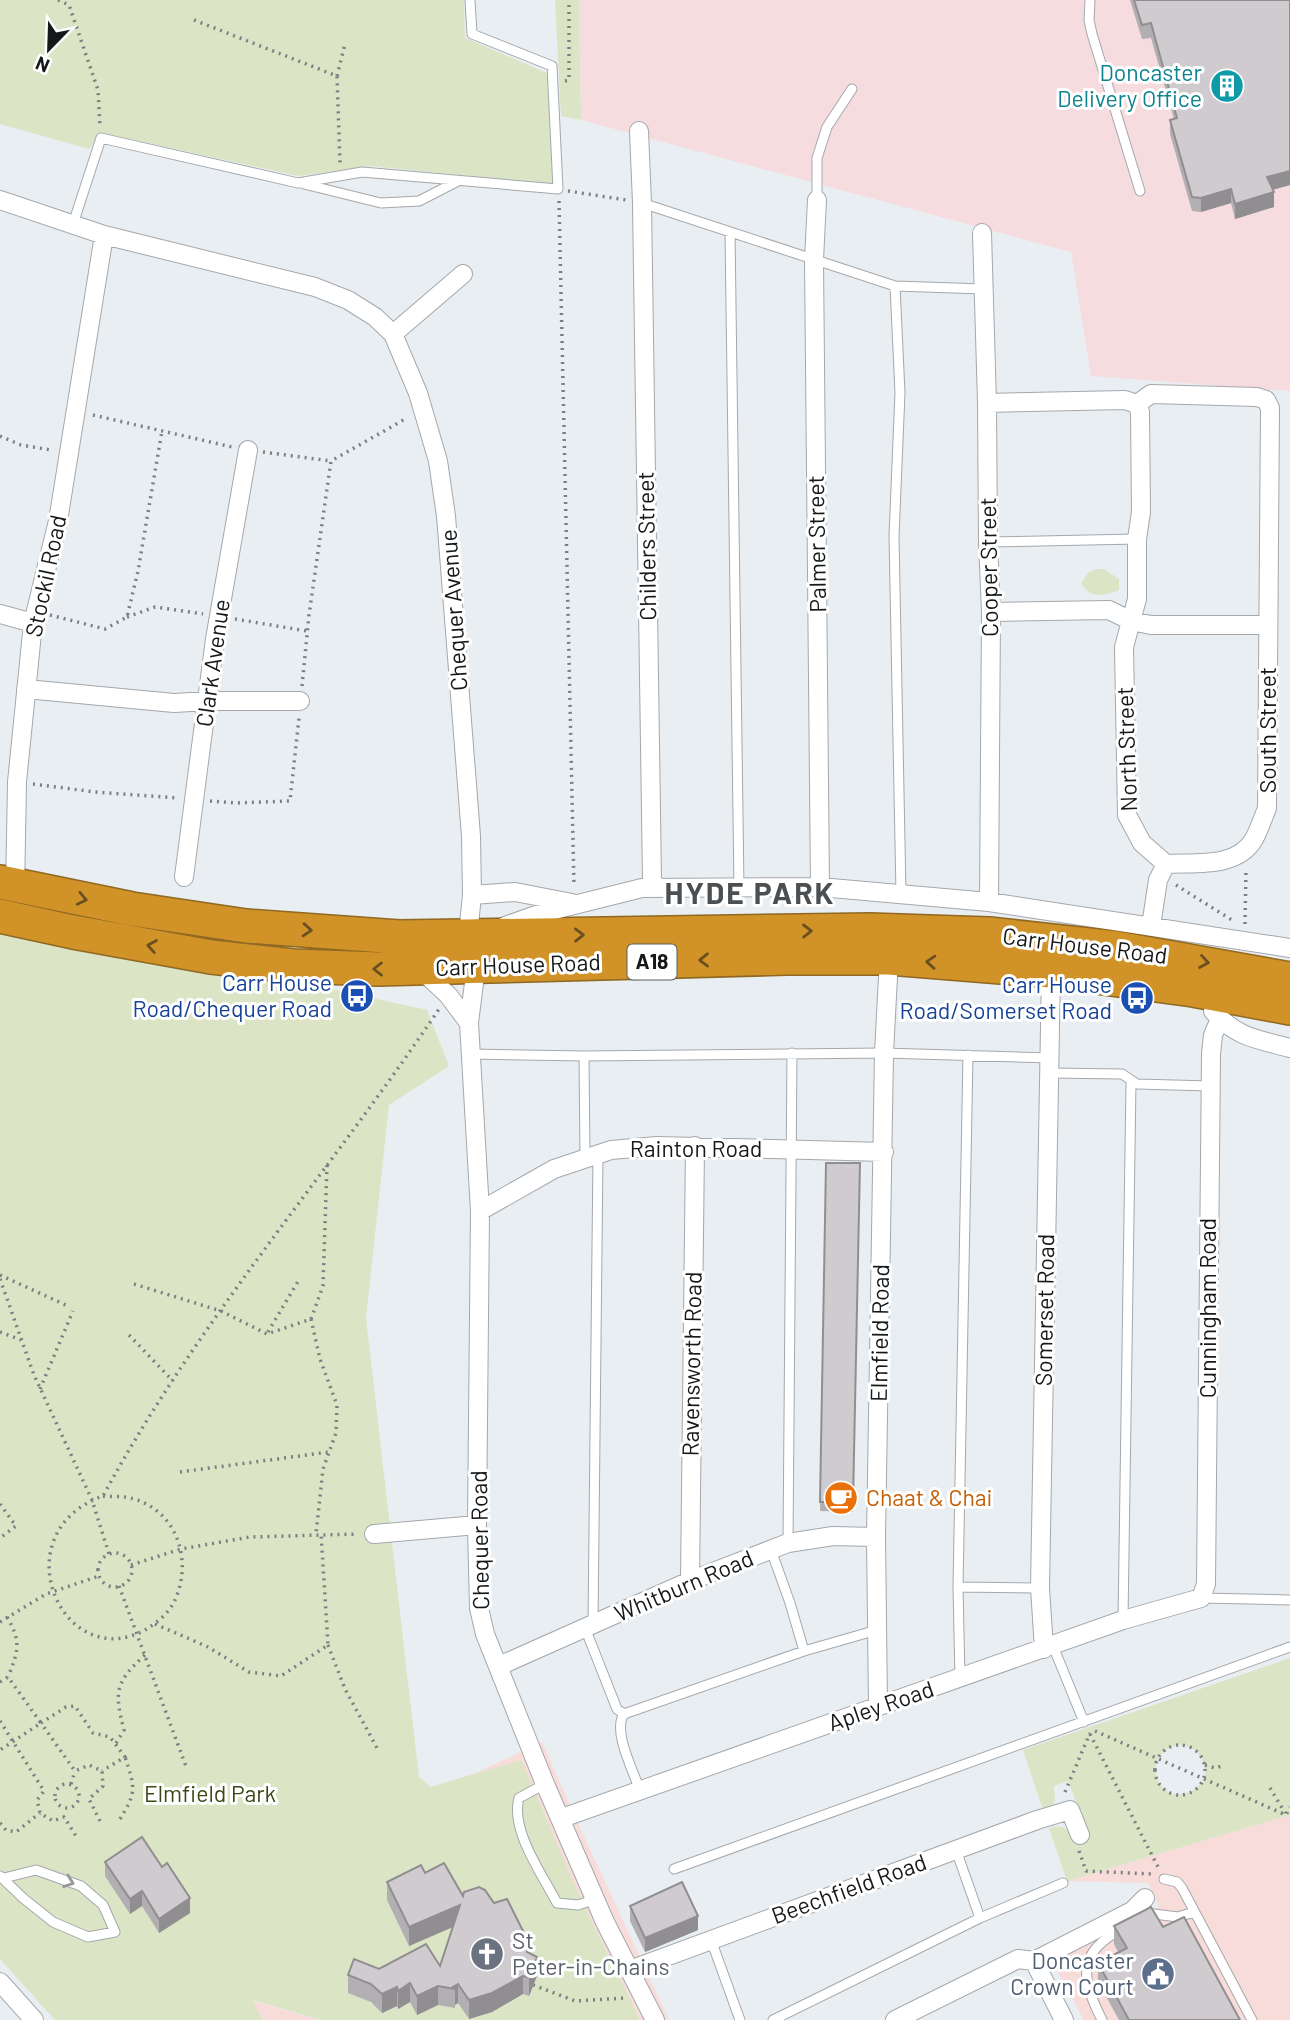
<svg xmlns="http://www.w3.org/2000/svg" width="1290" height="2020" viewBox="0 0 1290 2020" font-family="Barlow,sans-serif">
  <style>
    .commercial { fill: #f7dcd9 }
    .industrial { fill: #f7dcdf }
    .green { fill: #dbe5c5; fill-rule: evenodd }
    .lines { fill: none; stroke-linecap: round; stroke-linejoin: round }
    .lane-casing { stroke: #a4a8ac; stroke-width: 11 }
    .street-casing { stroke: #a4a8ac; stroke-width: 20 }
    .highway-casing { stroke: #8f6822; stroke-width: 36 }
    .path { stroke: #7c7f82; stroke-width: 3.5; stroke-dasharray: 2 5; stroke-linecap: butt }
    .lane { stroke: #fff; stroke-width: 9 }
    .street { stroke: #fff; stroke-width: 18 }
    .highway { stroke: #d19328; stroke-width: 33 }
    .wall { fill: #b2afb2 }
    .shaded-wall { fill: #918e91 }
    .building { fill: #cfcbcf; stroke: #918e91; stroke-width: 2 }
    .oneway { stroke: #6a4f1f }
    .oneway2 { stroke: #969797 }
    .labels { text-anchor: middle; stroke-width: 6; stroke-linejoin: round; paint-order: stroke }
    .shield { fill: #fff; stroke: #5b5d5d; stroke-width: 2 }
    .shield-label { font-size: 21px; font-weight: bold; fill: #151718 }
    .culture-label { font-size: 23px; fill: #0d838f; stroke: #fff; text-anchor: end }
    .street-label { font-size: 23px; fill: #151718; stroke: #fff }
    .transit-label { font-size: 23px; fill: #164399; stroke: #fff; text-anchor: end }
    .food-label { font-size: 23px; fill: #c56008; stroke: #fff; text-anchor: start }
    .park-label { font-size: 23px; fill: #3c4916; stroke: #fff }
    .worship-label { font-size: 23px; fill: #5b616d; stroke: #fff; text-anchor: start }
    .service-label { font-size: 23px; fill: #4e5e75; stroke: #fff; text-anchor: end }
    .district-label { font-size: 30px; font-weight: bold; letter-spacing: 2px; fill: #4b4f52; stroke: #fff }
  </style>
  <rect width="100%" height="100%" fill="#e9eef2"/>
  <path class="commercial" d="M542,1742L581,1830L669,2020H640L579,1895L431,1787L476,1773Z
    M1290,1815V2020H1084L1053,1963L1159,1907L1148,1883L1067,1881Z
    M251,2000L319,2020H263Z"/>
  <path class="industrial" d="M579,0H1290V391L1091,376L1071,252L581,120Z"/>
  <path class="green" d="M0,0H464L465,38L547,73L553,184L370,166L298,176L102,133L89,149L0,124Z
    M555,0H579L581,120L561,116Z
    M1097,569H1104L1119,579V590C1104,596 1090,599 1081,583L1089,572Z
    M0,916L427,1010L449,1066L389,1105L366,1318L419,1777L431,1787L521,1760L579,1895L640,2020H321L252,2000L263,2020H55L0,1959Z
    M1290,1658V1815L1067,1881L1049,1828C1064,1823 1072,1830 1075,1844L1090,1838L1068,1781L1054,1786L1055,1801L1051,1807L1043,1810L1023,1750ZM1177,1745C1198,1746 1206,1759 1205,1779C1168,1824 1131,1758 1177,1745Z"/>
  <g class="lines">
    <g class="lane-casing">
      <path id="lane" d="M1090,0L1089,20L1092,34L1140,191
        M304,184L381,203L419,201L458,181
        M817,200V158L827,127L852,89
        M642,203L895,286L983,289
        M73,224L101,138L298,183L362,172L558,189L552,66L472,34L470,0
        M730,232L739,888
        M895,286L900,393L894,536L901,894
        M988,542L1137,539
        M472,1054L584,1056
        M1050,1073L1122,1074L1137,1084L1210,1086
        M585,1158L584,1056L884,1053L1050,1058
        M788,1543L792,1053
        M771,1550L790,1603L804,1651
        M958,1587L1040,1588
        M1201,1598L1290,1600
        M1123,1620L1131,1082
        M593,1624L598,1154
        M585,1628L617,1709L624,1714L804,1651L877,1630
        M1053,1646L1084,1722
        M960,1679L958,1587L968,1055
        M624,1714C612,1731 634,1772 640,1791
        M545,1784L519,1798C510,1830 542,1874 557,1903L578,1905L596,1899
        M956,1850L980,1918
        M674,1869L1290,1647
        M0,1876L23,1898L53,1922L88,1937L115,1932L103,1905L81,1886L36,1870L4,1878
        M1164,1879L1177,1882L1182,1888L1252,2020
        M1147,1917L1154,1914L1178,1917L1194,1912
        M711,1940L740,2020
        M773,2020L980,1918L1063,1883
        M1102,2020C1082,1980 1075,1953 1122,1929"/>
    </g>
    <g class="street-casing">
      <path id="street" d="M639,131L642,203L652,880L656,887
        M0,200L104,235L315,287L348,300L375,317L393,334L418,393L438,461L446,516L471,836L472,895L469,925L460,937
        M817,200L814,260L820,887
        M982,233L987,403L988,542L991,612L989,902
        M393,334L463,274
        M987,403L1125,400L1137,404
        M1137,404L1151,394L1257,397L1266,400L1270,408L1267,808C1263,818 1259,830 1254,839C1237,869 1194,862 1166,864
        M1137,404L1140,412L1141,512L1137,539V599L1124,647L1127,815L1142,843L1166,864
        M991,612L1109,610L1131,621L1151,625H1268
        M0,614L33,623
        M26,689L174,703L208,701H300
        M184,877L215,639L248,450
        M15,892L17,782L33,623L58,521L104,235
        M472,895L515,892L572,903
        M505,926L542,913L642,888L820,887L989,902L1290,948
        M1151,926L1158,880L1166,864
        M476,967L469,1023L480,1211L477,1525L479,1608L485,1634L545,1784L605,1922L655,2020
        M420,969L448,995L469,1023
        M1213,1011C1237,1038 1257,1039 1290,1048
        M480,1211L554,1169L611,1150L657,1146L884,1152
        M374,1534L477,1525
        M690,1581L695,1146
        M1044,1649L1040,1588L1051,971
        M499,1666L690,1581L788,1543L833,1536L876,1537
        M878,1707L876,1537L884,1053L889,958
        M562,1818L1123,1620L1201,1598L1206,1584L1211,1054L1213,1035L1220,1019
        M1034,1961L1064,2020
        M630,1970L1037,1820L1070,1810L1080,1835
        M0,1982L34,2020
        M895,2020L1018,1959L1034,1961L1132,1911L1145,1898"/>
    </g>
    <g class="highway-casing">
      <path id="highway" d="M0,882L132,909L246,926L399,937L870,930L989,934L1116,948L1290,979
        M0,916L73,932L211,957L293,966L378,969L787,958H889L1051,971L1193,990L1290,1008"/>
    </g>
    <path class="path" d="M58,0L69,5L98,90L100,126
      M194,20L337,76L340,163
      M337,76L345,44
      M565,81L569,80V0
      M568,191L626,200
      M559,201L574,886
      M93,415L232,447
      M0,436L21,445L51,450
      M263,452L331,461
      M50,615L105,629L127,617L138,571L162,431
      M127,617L155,607L203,614
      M235,619L307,631
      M302,686L309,615L331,461L407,418
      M33,784L95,792L178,798
      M210,801L236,803L290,801L299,718
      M1176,885L1235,922
      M1245,924L1246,868
      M0,1275L70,1307
      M0,1279L34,1375L92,1500L109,1554
      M134,1284L221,1311L267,1334L311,1319L320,1359L337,1405L336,1433L323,1469L316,1534
      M311,1319L323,1286L327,1165
      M0,1332L21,1340
      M268,1332L300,1278
      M129,1335L173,1381
      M40,1389L73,1311
      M180,1472L329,1452
      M103,1496C110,1497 118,1496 125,1497C175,1505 194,1558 175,1600C169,1613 157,1623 145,1630C62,1675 0,1533 103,1496C197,1322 329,1173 439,1009
      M0,1504L16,1526L0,1538
      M98 1570a17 17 0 1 1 34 0a17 17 0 1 1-34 0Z
      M131,1565L181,1549L250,1537L358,1534
      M119,1586L187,1769
      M7,1617C22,1642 18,1652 8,1677
      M0,1622L46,1594L99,1576
      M155,1624L208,1647L249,1672L281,1676L328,1645L321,1533
      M328,1645L345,1689L377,1748
      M0,1682L8,1677L41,1723L0,1750
      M0,1721L44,1791L37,1800L40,1813L53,1821L64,1817L76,1836
      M1095,1731L1286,1815L1290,1807
      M1090,1734L1158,1867
      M116,1743L124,1730C114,1692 115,1682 145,1655
      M1155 1770a25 25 0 1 1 50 0a25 25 0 1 1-50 0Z
      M1205,1765L1215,1768L1222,1766
      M55 1796a12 12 0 1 1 24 0a12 12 0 1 1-24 0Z
      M71,1784L75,1771
      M1270,1788L1285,1813
      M1065,1792L1090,1733
      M120,1819C137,1792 135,1787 125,1757
      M100,1821L89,1799L103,1786L102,1771L89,1765L75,1771L41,1723L66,1707L75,1706L93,1733L110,1737L125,1757L102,1771
      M0,1823L6,1830L16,1832L40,1813
      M1079,1851L1086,1871L1152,1874
      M533,1985L575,2001L625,1998"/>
    <use href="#lane" class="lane"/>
    <use href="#street" class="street"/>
    <use href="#highway" class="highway"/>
  </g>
  <path class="wall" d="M1130,0H1290V185L1273,190L1274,207L1235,219L1231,203L1201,212L1192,211L1170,134V120L1174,119L1151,38L1142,39Z
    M826,1163H860L853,1512L820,1511Z
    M105,1862L190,1913L159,1933L142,1906L130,1914L105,1876Z
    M425,1873L463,1896L529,1953L537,1976L529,1996L523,1994L492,2012L469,2019L458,2003L455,2005V2008L438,2005L417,2015L410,2002L398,2009L397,2006L382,2013L371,2002L348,1993V1975L379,1969L440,1966L452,1927L409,1946L387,1900V1882Z
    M630,1906L698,1930L645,1952L630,1921Z
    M1114,1926L1163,1927L1240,2020H1119L1098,1982V1963L1118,1952L1114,1944Z"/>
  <path class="shaded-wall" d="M1290,171V185L1267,191V177Z
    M1231,189V203L1201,212V198Z
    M1274,192V207L1235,219V204Z
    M142,1891V1906L130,1914V1899Z
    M190,1898V1913L159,1933V1919Z
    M460,1905V1924L409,1946V1927Z
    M698,1916V1930L645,1952V1938Z
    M537,1957V1976L529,1996V1977Z
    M523,1976V1994L492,2012L469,2019V2000Z
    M410,1983V2002L398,2009V1991Z
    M458,1984V2003L455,2005V1989L453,1987Z
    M438,1986V2005L417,2015V1996Z
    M397,1987V2006L382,2013V1994Z"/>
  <path class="building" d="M1134,0H1290V171L1267,177L1274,192L1235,204L1231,189L1201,198L1192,197L1170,120L1177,118L1151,23L1142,25Z
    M826,1163H860L853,1502H820Z
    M142,1837L162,1867L167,1863L190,1898L159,1919L142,1891L130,1899L105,1862Z
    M444,1863L463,1896L464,1892L479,1887L485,1890L494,1903L507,1899L529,1943L527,1952L537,1957L529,1977L523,1976L492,1993L469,2000L458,1984L453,1987L455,1989L438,1986L417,1996L410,1983L398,1991L397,1987L382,1994L371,1984L348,1975L354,1959L379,1969L426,1944L440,1966L460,1905L409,1927L387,1882L421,1865L425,1873Z
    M682,1882L698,1916L645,1938L630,1906Z
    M1151,1907L1163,1927L1184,1917L1240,2020H1129L1098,1963L1127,1948L1114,1926Z"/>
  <defs><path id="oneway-chevron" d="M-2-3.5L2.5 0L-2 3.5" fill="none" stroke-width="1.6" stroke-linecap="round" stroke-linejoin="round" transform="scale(1.75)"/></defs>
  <g class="oneway">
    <use href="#oneway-chevron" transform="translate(82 899) rotate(12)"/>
    <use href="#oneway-chevron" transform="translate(307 930) rotate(4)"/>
    <use href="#oneway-chevron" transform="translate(807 931) rotate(-1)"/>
    <use href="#oneway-chevron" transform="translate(579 935) rotate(-1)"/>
    <use href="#oneway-chevron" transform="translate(152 946) rotate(-170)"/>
    <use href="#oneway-chevron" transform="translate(704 960) rotate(179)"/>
    <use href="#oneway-chevron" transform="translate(931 962) rotate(-176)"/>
    <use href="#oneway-chevron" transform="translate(1204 962) rotate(9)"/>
    <use href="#oneway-chevron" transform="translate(378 969) rotate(-180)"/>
  </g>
  <use class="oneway2" href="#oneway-chevron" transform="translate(69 1882) rotate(20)"/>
  <defs>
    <g id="building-disc" transform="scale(1.75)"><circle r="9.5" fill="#0f9aa8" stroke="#fff"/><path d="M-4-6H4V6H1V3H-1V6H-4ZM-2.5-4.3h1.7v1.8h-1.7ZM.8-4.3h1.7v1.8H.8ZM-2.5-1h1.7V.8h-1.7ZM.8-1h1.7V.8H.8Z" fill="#fff"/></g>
    <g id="bus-disc" transform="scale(1.75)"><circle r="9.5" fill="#1a4fb4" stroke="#fff"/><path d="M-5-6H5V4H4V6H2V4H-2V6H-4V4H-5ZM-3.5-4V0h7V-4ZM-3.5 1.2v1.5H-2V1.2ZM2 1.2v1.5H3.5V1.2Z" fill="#fff"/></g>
    <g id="cafe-disc" transform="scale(1.75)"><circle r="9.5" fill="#e8710a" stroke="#fff"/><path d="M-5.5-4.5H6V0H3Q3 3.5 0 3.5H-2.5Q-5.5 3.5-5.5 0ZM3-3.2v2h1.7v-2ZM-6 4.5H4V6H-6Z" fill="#fff"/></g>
    <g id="church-disc" transform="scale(1.75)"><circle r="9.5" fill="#6b7280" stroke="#fff"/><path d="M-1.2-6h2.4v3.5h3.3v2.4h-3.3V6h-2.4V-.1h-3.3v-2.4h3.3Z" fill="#fff"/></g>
    <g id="civic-disc" transform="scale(1.75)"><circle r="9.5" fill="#5c6f8a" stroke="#fff"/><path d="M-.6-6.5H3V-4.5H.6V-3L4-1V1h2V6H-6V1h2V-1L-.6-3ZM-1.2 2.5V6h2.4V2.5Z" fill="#fff"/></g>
  </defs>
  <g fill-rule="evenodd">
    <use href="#building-disc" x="1227" y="86"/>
    <use href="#bus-disc" x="357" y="996"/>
    <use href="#bus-disc" x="1137" y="998"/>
    <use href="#cafe-disc" x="841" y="1498"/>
    <use href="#church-disc" x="487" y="1954"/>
    <use href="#civic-disc" x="1158" y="1974"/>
  </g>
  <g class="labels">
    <rect class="shield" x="627.5" y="944.5" width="49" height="35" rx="5"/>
    <g class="shield-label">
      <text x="652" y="969">A18</text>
    </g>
    <g class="culture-label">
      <text x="1202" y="81">Doncaster<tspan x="1202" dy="26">Delivery Office</tspan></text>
    </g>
    <g class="street-label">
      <text transform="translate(817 544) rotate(-91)" y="8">Palmer Street</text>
      <text transform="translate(647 546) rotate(-91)" y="8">Childers Street</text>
      <text transform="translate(989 567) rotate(-91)" y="8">Cooper Street</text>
      <text transform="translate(46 576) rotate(-78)" y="8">Stockil Road</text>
      <text transform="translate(454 610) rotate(-94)" y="8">Chequer Avenue</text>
      <text transform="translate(213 663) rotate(-82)" y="8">Clark Avenue</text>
      <text transform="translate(1268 730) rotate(-90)" y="8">South Street</text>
      <text transform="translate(1127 749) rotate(-92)" y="8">North Street</text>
      <text transform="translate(1085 946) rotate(7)" y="8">Carr House Road</text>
      <text transform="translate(518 965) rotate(-2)" y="8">Carr House Road</text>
      <text x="696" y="1157">Rainton Road</text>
      <text transform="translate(1208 1308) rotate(-90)" y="8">Cunningham Road</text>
      <text transform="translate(1045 1310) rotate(-89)" y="8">Somerset Road</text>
      <text transform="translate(880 1333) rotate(-89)" y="8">Elmfield Road</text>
      <text transform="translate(692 1364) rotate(-89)" y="8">Ravensworth Road</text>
      <text transform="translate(480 1540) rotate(-91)" y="8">Chequer Road</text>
      <text transform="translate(684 1586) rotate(-23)" y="8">Whitburn Road</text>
      <text transform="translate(881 1706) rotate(-19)" y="8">Apley Road</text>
      <text transform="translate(849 1889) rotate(-20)" y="8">Beechfield Road</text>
    </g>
    <g class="transit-label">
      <text x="332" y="991">Carr House<tspan x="332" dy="26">Road/Chequer Road</tspan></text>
      <text x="1112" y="993">Carr House<tspan x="1112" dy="26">Road/Somerset Road</tspan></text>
    </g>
    <g class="food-label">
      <text x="866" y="1506">Chaat &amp; Chai</text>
    </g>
    <g class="park-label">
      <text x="210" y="1802">Elmfield Park</text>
    </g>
    <g class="worship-label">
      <text x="512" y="1949">St<tspan x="512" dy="26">Peter-in-Chains</tspan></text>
    </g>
    <g class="service-label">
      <text x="1134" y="1969">Doncaster<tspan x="1134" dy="26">Crown Court</tspan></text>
    </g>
    <g class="district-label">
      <text x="750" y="904">HYDE PARK</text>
    </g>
  </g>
  <g transform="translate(49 49) rotate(203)" stroke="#ffffff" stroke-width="5" paint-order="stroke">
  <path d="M0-5L12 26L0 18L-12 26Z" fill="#151718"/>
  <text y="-10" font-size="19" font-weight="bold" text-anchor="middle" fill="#151718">N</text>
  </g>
</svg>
